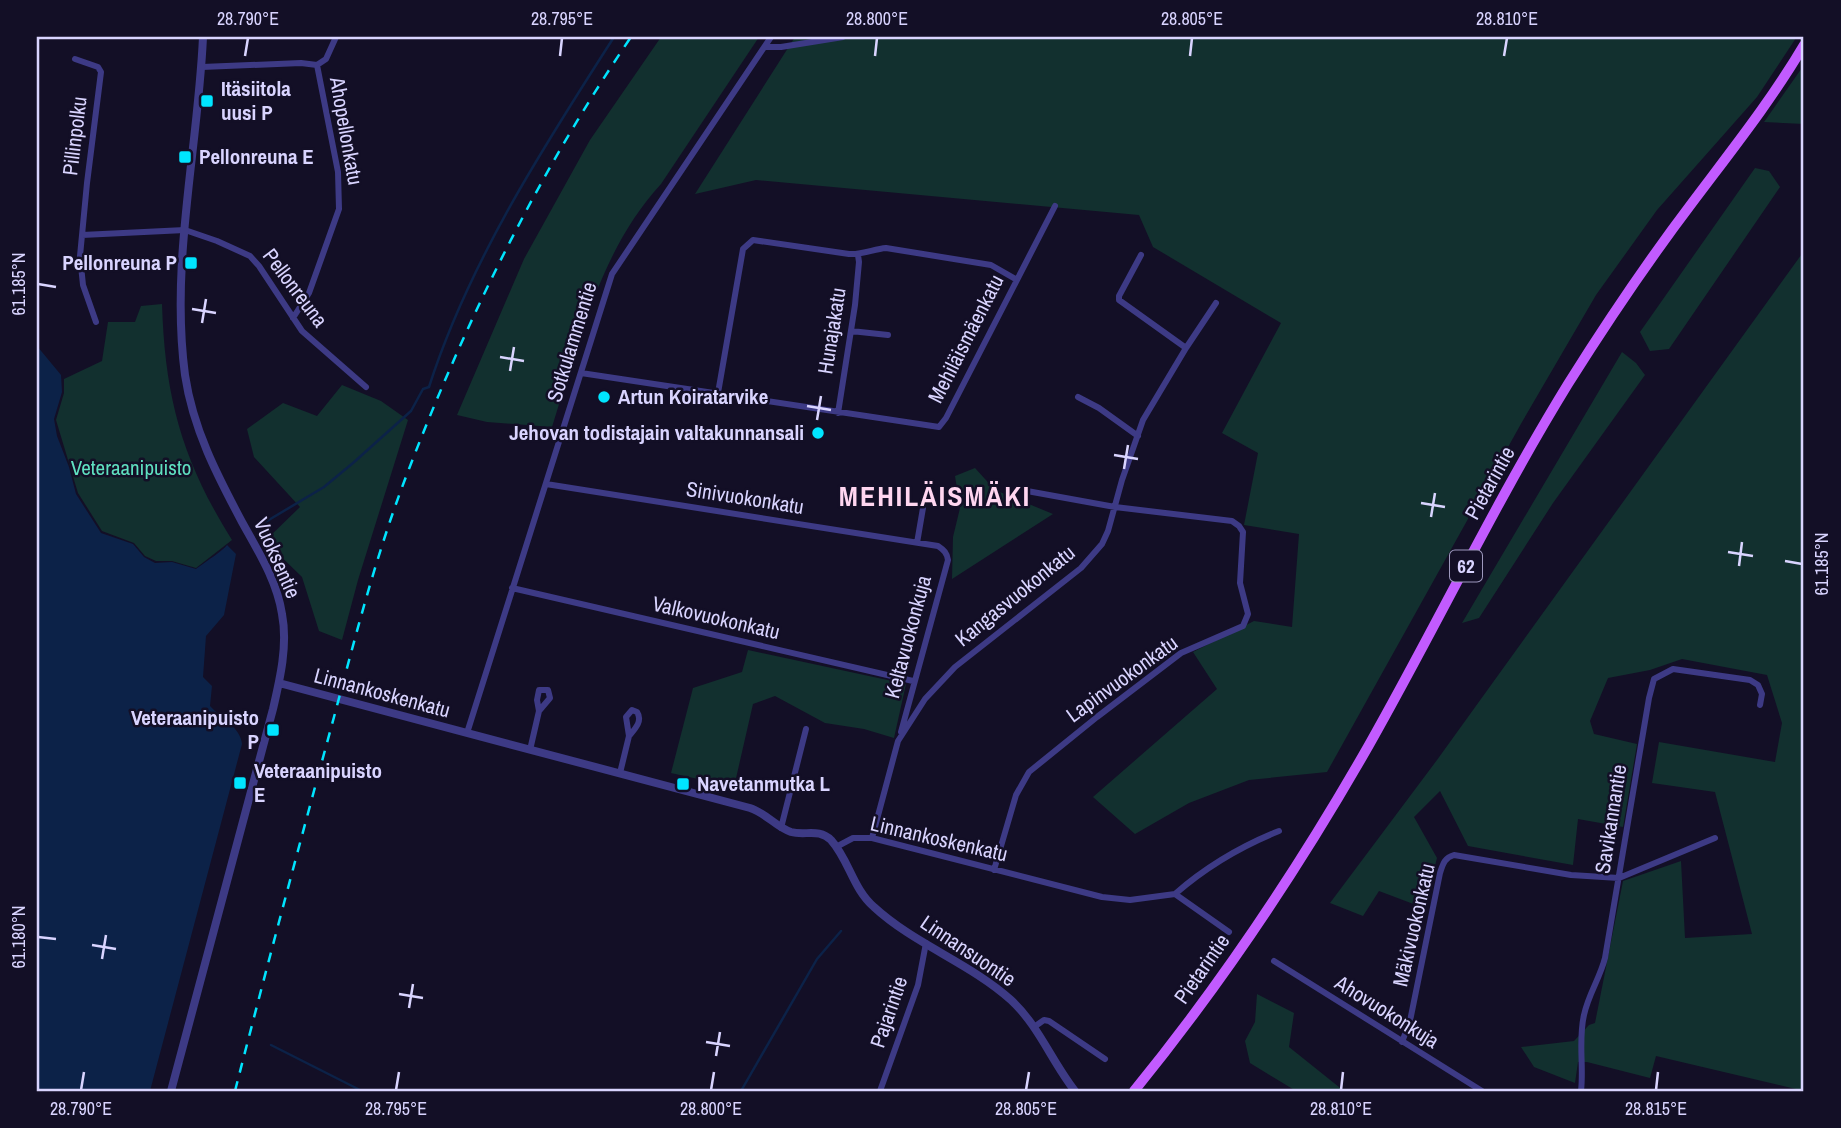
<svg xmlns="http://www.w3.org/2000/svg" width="1841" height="1128" viewBox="0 0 1841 1128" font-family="'Archivo Narrow',sans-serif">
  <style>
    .green { fill: #12302f }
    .water { fill: #0c2248 }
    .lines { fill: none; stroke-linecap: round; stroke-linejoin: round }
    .stream { stroke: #0c2248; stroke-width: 2.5 }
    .minor { stroke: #3d3a85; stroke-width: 6 }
    .tertiary { stroke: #3d3a85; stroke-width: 8 }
    .primary { stroke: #c25bff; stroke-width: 10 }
    .rail { stroke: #00e5ff; stroke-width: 2.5; stroke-dasharray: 10 9; stroke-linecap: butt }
    .ticks { fill: none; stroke: #d9d4ff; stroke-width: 2.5 }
    .poi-dot { fill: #00e5ff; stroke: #130f26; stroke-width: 2.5 }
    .labels { text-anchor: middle; stroke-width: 5; stroke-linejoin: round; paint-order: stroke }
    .shield { fill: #130f26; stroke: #9e99be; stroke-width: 2 }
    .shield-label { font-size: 19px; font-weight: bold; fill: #d9d4ff }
    .poi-label { font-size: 21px; font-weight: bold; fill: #d9d4ff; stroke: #130f26; text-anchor: start }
    .street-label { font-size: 21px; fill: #d9d4ff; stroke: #130f26 }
    .park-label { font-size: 21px; fill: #5fe0c0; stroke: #130f26 }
    .district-label { font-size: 28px; font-weight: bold; letter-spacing: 2px; fill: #ffd6f0; stroke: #130f26 }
    .neatline { fill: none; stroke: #d9d4ff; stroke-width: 2.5 }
    .ticks-label { font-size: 18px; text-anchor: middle; fill: #d9d4ff }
  </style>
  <rect width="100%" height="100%" fill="#130f26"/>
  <path class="green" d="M661,37H759L661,184C600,250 579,343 552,427L487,422L457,415L524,259L590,140Z
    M795,37H1796V38L1757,97L1657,210L1596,295L1522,422L1327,772L1249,780L1189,803L1135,834L1093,797L1217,689L1193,652L1254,621L1292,627L1299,534L1244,525L1258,453L1222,433L1281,323L1153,247L1139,215L756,180L695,194Z
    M1804,65V124L1764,122Z
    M1755,168L1769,171L1780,187L1669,349L1650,351L1640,332Z
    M1804,251V1091L1656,1056L1650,1078L1587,1062H1578L1575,1083L1534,1067L1521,1047L1574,1041L1589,1025L1595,1023L1623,881L1681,861L1685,938L1752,934L1715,792L1652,783L1659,742L1775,762L1782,723L1767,675L1682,659L1650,670L1608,678L1590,721L1594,734L1637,744L1623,827L1578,819L1573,865L1468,846L1440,791L1414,817L1437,858L1424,908L1379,891L1363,916L1330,903L1437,760Z
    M162,304C165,398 182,460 232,540L196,568L172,561H156L145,556L134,543L102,531L78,493L56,420L64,393V379L102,361L108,322H135L141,306Z
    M1622,352L1636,363L1645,375L1553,503L1479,618L1462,623Z
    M342,385L381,401L408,420L358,580L342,640L319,631L302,577L265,541L300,507L254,457L247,429L283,403L317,416Z
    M975,468L995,490L1053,514L952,579L953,537L960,508L955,476Z
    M748,650L906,684L894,738L864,729L825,723L775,696L753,704L734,787L671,773L693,688L742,672Z
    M1257,994L1294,1013L1289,1047L1344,1091H1296L1250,1063L1245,1041L1255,1022Z"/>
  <path class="water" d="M37,346L61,375L62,392L54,419L57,436L69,467L76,494L101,533L133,544L144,557L155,563L172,562L196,569C204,563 224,550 227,545L236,554L224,615L206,636L203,677L212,686L210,706C220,717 241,728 242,744L150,1091H37Z"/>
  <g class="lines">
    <path class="stream" d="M257,527L324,487L353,463L411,411L423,389L429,387C469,262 544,146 614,37
      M271,1045L362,1091
      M741,1091L817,959L841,931"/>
    <path class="minor" d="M765,47H781L843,37
      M75,59L98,67L101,72L87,183L80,256L83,285L96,322
      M317,65L326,59L336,37
      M202,67L301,63L317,65
      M82,235L185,230L217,241L250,256L259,266L302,331L366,387
      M1141,255L1119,296V300L1186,348
      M293,318L309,293L339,209L338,172L317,65
      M851,331L888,335
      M581,373L939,427L946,418L1055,206
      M718,393L743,249L753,240L849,254C862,255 874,249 886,248L991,265L1017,280
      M1078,397L1099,408L1138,436
      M838,413L855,305L859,262L858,255
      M546,484L938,546C944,550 947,553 948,560L901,732
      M917,543L923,508
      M512,588L913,681
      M467,733L612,274L771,37
      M530,750L539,711L537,700L539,690H548L550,698L539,711
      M620,773L629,736L626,717L632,710L637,712C643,721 635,729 629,736
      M781,828L806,729
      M872,838L898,741L925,699L955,667L1081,568L1102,544L1108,531L1122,480L1143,420L1186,348L1216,303
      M836,847L853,838H872L1102,897L1130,900L1175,894L1229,932
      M994,870L1016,795L1029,772L1097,717L1181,653L1243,626L1248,614L1240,583L1243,532L1239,526L1232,521L1115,507L1027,491
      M1175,894C1207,866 1239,847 1279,831
      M1274,961L1482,1091
      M1034,1027L1044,1020L1049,1021L1105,1059
      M1402,1042L1410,1021L1440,873C1443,864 1444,858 1454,855L1571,875L1619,878L1715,838
      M880,1091L918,985L926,943
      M1581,1091C1584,1066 1578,1040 1584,1015C1588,995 1600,978 1605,958L1649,698L1654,679L1673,669L1750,680L1758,685L1762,694L1760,705"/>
    <path class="tertiary" d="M279,683L750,808C766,813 776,827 791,832C805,836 819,828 831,840C849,860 853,889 874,907C914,944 970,963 1011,1000C1039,1026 1052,1062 1075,1091
      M171,1091L273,709C280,679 288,645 282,614C277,581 258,551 242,522C217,475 193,429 185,375C170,263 198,149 203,37"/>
    <path class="primary" d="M1134,1091C1222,983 1300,866 1369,745C1437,625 1496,501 1568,384C1607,322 1648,261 1692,203C1731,151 1771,101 1804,45"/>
    <path class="rail" d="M235,1091C267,966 300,842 334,717C355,638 375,559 404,482C463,326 537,175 631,37"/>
  </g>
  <path class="ticks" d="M245,56L248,38M560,56L562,38M875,56L877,38M1190,56L1192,38M1504,56L1507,38M38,284L56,287M192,309L216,313M202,323L206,299M500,357L524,361M510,371L514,347M807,406L831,410M817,420L821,396M1114,455L1138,459M1124,469L1128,445M1421,503L1445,507M1431,517L1435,493M1728,552L1753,556M1785,561L1802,564M1739,566L1742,542M38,937L56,939M92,945L116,949M102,959L106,935M399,994L423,998M409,1008L413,984M706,1042L730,1046M716,1056L720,1032M81,1090L84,1072M396,1090L399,1072M711,1090L714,1072M1026,1090L1029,1072M1341,1090L1343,1072M1656,1090L1658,1072"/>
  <g class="poi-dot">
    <rect x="200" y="94" width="14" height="14" rx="3.5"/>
    <rect x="178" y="150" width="14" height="14" rx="3.5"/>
    <rect x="184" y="256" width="14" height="14" rx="3.5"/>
    <circle cx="604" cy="397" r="7"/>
    <circle cx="818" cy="433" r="7"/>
    <rect x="266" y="723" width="14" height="14" rx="3.5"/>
    <rect x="233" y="776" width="14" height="14" rx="3.5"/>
    <rect x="676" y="777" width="14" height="14" rx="3.5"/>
  </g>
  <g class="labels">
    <rect class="shield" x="1450" y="550.5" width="32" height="31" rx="5"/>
    <g class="shield-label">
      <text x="1466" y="573">62</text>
    </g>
    <g class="poi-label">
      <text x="221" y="96">Itäsiitola<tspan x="221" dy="24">uusi P</tspan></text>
      <text x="199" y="164">Pellonreuna E</text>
      <text x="177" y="270" text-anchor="end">Pellonreuna P</text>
      <text x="618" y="404">Artun Koiratarvike</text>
      <text x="804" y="440" text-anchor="end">Jehovan todistajain valtakunnansali</text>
      <text x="259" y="725" text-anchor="end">Veteraanipuisto<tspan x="259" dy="24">P</tspan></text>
      <text x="254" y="778">Veteraanipuisto<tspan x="254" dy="24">E</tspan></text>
      <text x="697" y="791">Navetanmutka L</text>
    </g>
    <g class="street-label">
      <text transform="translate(346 131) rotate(80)" y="7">Ahopellonkatu</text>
      <text transform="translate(75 136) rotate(-83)" y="7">Pillinpolku</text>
      <text transform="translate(295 288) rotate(53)" y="7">Pellonreuna</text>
      <text transform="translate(832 331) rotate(-81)" y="7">Hunajakatu</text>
      <text transform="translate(966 339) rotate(-63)" y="7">Mehiläismäenkatu</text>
      <text transform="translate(572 342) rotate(-73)" y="7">Sotkulammentie</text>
      <text transform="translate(1490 483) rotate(-61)" y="7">Pietarintie</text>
      <text transform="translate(745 498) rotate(9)" y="7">Sinivuokonkatu</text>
      <text transform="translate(277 558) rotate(66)" y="7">Vuoksentie</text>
      <text transform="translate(1015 596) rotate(-39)" y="7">Kangasvuokonkatu</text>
      <text transform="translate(716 618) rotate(13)" y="7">Valkovuokonkatu</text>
      <text transform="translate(908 637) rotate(-75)" y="7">Keltavuokonkuja</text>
      <text transform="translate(1122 679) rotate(-36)" y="7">Lapinvuokonkatu</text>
      <text transform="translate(382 693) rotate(15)" y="7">Linnankoskenkatu</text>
      <text transform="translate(1611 819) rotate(-81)" y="7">Savikannantie</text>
      <text transform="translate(939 839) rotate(13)" y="7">Linnankoskenkatu</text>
      <text transform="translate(1414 925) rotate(-77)" y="7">Mäkivuokonkatu</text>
      <text transform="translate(968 951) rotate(34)" y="7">Linnansuontie</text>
      <text transform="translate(1202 969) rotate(-55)" y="7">Pietarintie</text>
      <text transform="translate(889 1012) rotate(-71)" y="7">Pajarintie</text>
      <text transform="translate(1387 1012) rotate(32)" y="7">Ahovuokonkuja</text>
    </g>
    <g class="park-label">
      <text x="131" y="475">Veteraanipuisto</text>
    </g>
    <g class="district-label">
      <text x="935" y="506">MEHILÄISMÄKI</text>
    </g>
  </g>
  <rect width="1841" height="1128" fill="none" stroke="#130f26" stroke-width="77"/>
  <rect x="38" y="38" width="1764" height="1052" class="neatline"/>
  <g class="ticks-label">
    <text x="248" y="25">28.790°E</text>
    <text x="562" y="25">28.795°E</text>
    <text x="877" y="25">28.800°E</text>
    <text x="1192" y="25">28.805°E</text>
    <text x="1507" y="25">28.810°E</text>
    <text transform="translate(19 284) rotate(-90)" y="6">61.185°N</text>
    <text transform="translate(1822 564) rotate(-90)" y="6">61.185°N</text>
    <text transform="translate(19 937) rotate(-90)" y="6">61.180°N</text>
    <text x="81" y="1115">28.790°E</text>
    <text x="396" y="1115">28.795°E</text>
    <text x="711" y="1115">28.800°E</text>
    <text x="1026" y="1115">28.805°E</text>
    <text x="1341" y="1115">28.810°E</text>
    <text x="1656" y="1115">28.815°E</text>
  </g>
</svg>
